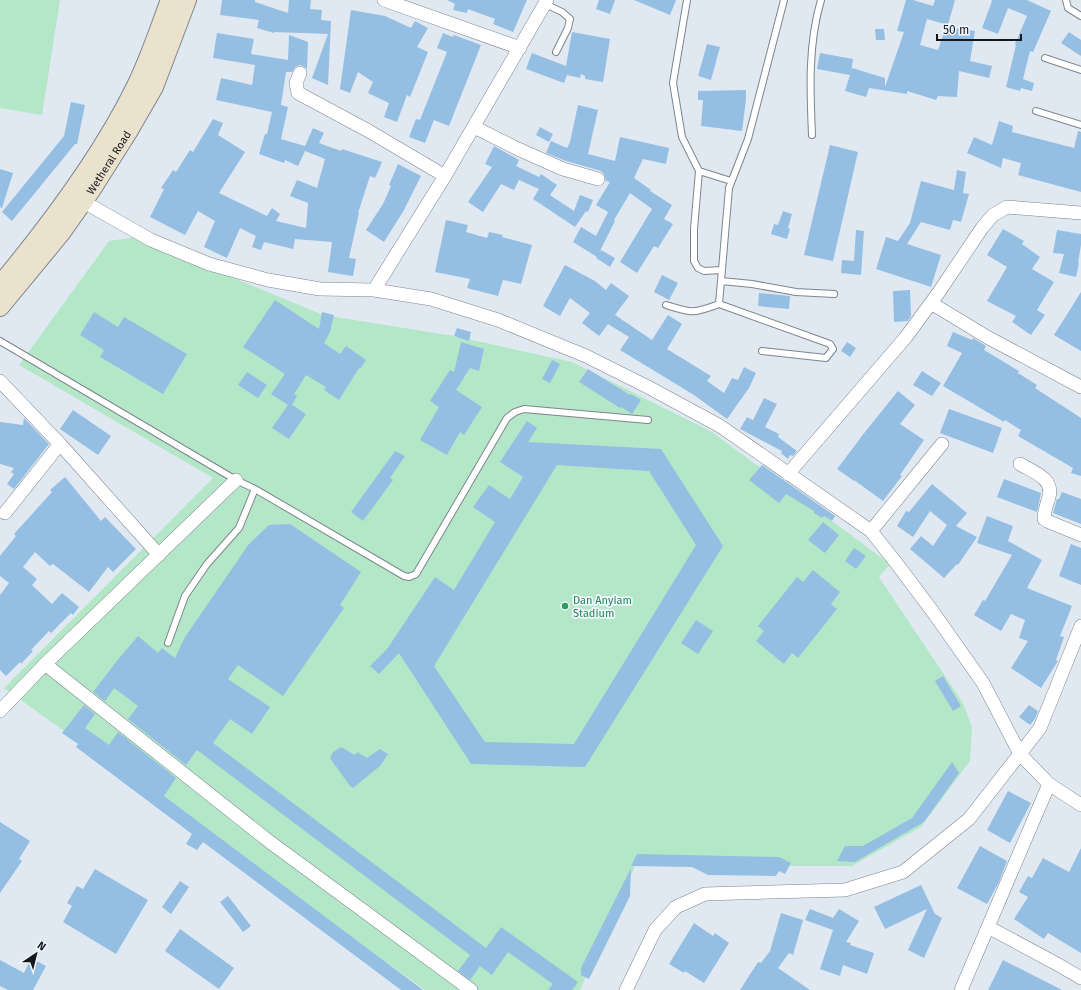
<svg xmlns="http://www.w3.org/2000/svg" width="1081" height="990" viewBox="0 0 1081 990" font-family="'Fira Sans',sans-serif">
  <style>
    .green { fill: #b4e7c8 }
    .building { fill: #95bee3; fill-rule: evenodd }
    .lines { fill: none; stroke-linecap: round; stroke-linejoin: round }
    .service-casing { stroke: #7d858c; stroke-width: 8 }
    .minor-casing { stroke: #7d858c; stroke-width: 14 }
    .secondary-casing { stroke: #7d858c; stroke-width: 20 }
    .service { stroke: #fff; stroke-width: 6 }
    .minor { stroke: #fff; stroke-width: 13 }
    .secondary { stroke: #ebe2cd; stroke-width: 18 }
    .leisure-dot { fill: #2e9e5b; stroke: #eef7ff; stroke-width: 1.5 }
    .labels { text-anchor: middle; stroke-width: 3.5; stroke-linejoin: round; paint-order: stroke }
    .street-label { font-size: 11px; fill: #15181b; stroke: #eef7ff }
    .leisure-label { font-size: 11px; fill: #27864d; stroke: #eef7ff; text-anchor: start }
  </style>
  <rect width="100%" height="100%" fill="#e0e9f2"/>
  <path class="green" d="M0,0H60L42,115L0,108Z
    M135,237L323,315L454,336L572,362L712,432L890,564L879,577L963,703L972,727L970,761L921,827L852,866H635L580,990H425L4,688L213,478L19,365L109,241Z"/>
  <path class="building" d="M222,0H255V2L288,13L289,0H311L310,9L322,10L321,20L331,21L328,85L312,78L328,34L274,32V33L257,28L259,20L220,15Z
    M447,0H527L513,32L493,24L495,19L468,9L467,13L453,10L455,4Z
    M599,0H615L610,14L596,9Z
    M634,0H676L670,15Z
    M906,0H913L933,6L935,0H955L948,25L927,19L920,45L938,50L946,27L975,31L970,61L992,66L989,78L959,71L957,97L938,96L936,100L907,91V94L869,88L866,97L845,91L850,75L817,69L820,53L853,59L851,72L852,68L885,78V87L904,32L897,31Z
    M991,0H1027L1051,11L1033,52L1030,51L1023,79L1034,83L1032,91L1021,88L1020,91L1006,87L1016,45L1015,44L1027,16L1008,8L998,34L982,28L992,1Z
    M351,10L385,16L411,28L415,21L428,28L417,47L428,52L410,97L407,95L397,122L384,117L389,103L368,93L373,82L358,72L350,93L340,89Z
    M875,29H884L885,40H876Z
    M572,32L610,39L603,82L585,79V76L581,74L580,78L567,75L564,83L526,69L532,53L566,66Z
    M1069,32L1081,40V56L1061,43Z
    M217,33L254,39L251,54L288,60L289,35L308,42L307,69L303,66L299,65L295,67L292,72H286L281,105L288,107L281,139L305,146L313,128L324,133L319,143L341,151L342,149L382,162L375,178L370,176L358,213H359L349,258L356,259L353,276L328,272L332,242L295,239L293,249L264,242L261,250L252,247L256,236L240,228L227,258L204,247L215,221L198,211L185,235L150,217L164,189L161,188L173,170L176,172L190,150L193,152L213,119L223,123L218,135L245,152L219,193L267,216L272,208L280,214L276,221L306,228L308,203L290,196L297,180L317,188L325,159L305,151L298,166L285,160L284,163L259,154L265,134H267L272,112L216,100L221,78L252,85L255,65L213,58Z
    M443,33L453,37L454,35L481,45L449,126L434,120L425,143L409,137L416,119L420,120L447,52L437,48Z
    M707,44L720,47L711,80L698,76Z
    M746,90V99L742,131L701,126L703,100H698V91Z
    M71,102L85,105L77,144H75L12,221L2,212L64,136Z
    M578,105L598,110L588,154L615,161L620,137L669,148L666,164L643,159L634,178L651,190L650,191L672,205L664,219L673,224L658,248L654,246L637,273L620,262L652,209L630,193L614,220L615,221L599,253L601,250L615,258L610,267L596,258L597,257L573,242L581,227L596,236L608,212L596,205L610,182L606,181L604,174L601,171L566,161L546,153L551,141L567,148L570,142Z
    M999,121L1013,126L1012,132L1074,148L1078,131L1081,132V192L1018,175L1021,163L1003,158L1001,168L967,153L974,137L992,145Z
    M540,127L553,134L549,142L536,135Z
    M830,145L858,152L833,261L804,255Z
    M494,146L519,160L516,166L539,177L541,174L557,185L550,195L574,211L580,195L593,200L588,212L586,211L575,227L533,199L539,189L519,180L514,190L501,184L483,212L468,202L492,167L485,164Z
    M398,164L421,176L404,210L384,242L366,230L383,204L391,186L389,185Z
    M0,169L13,173L2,208L0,207Z
    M957,170L966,172L963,193L969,194L961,222L953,220L950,230L921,222L907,244L941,255L931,287L876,269L886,237L898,241L910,223L921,181L954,190Z
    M783,211L792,214L788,228L790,229L787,239L771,234L774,224L778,225Z
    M446,220L468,225L466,232L487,238L489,232L503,235L502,237L532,245L521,284L503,280L498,296L467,288L470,279L435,272Z
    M1003,229L1024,241L1022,244L1040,257L1032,269L1054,282L1037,310L1045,315L1031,335L1012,322L1016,316L987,301L1007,267L987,255Z
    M856,230L864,231L861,275L841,273L842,260L854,261Z
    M1057,230L1081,234V245L1078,263H1079L1076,277L1059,273L1064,254L1053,253Z
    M565,265L595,281L606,290L611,283L629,296L615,315L652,340L668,315L682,324L667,349L711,376L707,381L724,393L732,378L738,380L744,367L756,373L749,388L727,419L694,395L620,350L629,337L608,324L599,336L582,323L590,313L570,298L560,316L543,306Z
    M662,275L678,283L669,300L654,292Z
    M910,290L911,316L908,321L894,322L893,291Z
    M1081,292V351L1054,335Z
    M759,293L790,296L789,309L758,306Z
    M275,300L319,329L322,312L334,315L330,332L324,343L340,354L346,346L366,360L360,369L359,368L339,400L324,390L326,387L306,375L294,394L297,396L292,405L306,414L289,439L272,428L288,405L271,394L285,374L243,347Z
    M94,312L118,327L124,317L187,354L163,394L100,357L104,350L80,335Z
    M457,328L471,332L469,341L454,336Z
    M953,332L972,340L973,338L986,346L984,350L1019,371L1018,373L1037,385L1035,388L1081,418V476L1071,473L1073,468L1018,436L1021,430L1005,420L1004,422L943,386L962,353L947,346Z
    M461,342L484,349L479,371L470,368L456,390L482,407L464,435L460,432L447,455L420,440L439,407L430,401L450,370L454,372Z
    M847,342L856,348L850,357L841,351Z
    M552,360L560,364L550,383L542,379Z
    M588,369L630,395L631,394L641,400L632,414L621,407L620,408L579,382Z
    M922,371L941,383L932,396L913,385Z
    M247,372L267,385L258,398L238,385Z
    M898,391L915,405L900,424L924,440L900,475L902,476L883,501L854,480V481L837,469L865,432Z
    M764,398L777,404L765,427L779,434L778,437L797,451L793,456L790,455L788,459L781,453L782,451L740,429L747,417L753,420Z
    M949,409L1002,428L993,453L940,433Z
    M73,410L111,436L98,455L60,429Z
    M24,418L49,444L14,489L7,484L14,474L11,472L14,468L0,464V422L23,425Z
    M527,421L537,428L528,442L661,449L723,546L585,767L471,764L399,653L379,674L370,666L387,649L435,577L454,590L495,522L473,507L489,485L510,499L523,477L500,462ZM557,465L649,471L696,545L574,744L485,742L434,666Z
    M395,451L405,456L390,478L393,480L363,521L351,512Z
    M762,465L835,516L832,521L824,516L822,518L814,513V511L786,494L779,503L749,480Z
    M65,477L101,521L105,517L136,549L113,572L108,567L89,592L53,564L50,566L35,552L23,567L37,579L32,585L52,604L62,593L79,607L73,615L71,613L51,633L49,631L31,650L33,651L21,664L20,662L6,676L0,670V595L9,583L0,576V556L16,536L14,534L52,492L50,490Z
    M1004,479L1041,493L1037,512L997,497Z
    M932,484L967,513L956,526L977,537L958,565L957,564L944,578L910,549L921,536L933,546L947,525L930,511L913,537L897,526L906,511L909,512Z
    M1062,492L1081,499V524L1053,513L1057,499H1059Z
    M987,516L1013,526L1008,541L1042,560L1027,588L1072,606L1060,636L1064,637L1056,660L1058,661L1041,688L1011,668L1028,641L1019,638L1025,620L1011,614L1001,631L974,615L983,600L985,601L1012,555L977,543Z
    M823,522L839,535L825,553L808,540Z
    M290,524L361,572L340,605L344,608L283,696L238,665L228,679L270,707L252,734L230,719L213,743L486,948L501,927L578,982L572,990H548L553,984L508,952L492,975L480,966L470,980L458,971L470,955L197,750L186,765L128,719L138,706L114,688L105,701L93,692L116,662L138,636L158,653L162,648L175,658L185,637L249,544L269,525Z
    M1071,544L1081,548V585L1059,576Z
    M854,548L866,556L856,569L845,561Z
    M813,570L840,592L831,604L837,609L798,658L792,653L784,664L756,641L764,631L758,626L797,577L803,582Z
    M696,620L713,631L698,654L681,643Z
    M943,676L961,706L953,711L935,681Z
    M84,705L95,714L85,728L109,745L118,732L176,778L164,796L423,990H401L203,842L197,850L186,844L192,834L76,747L78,744L62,733Z
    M1029,705L1038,711L1035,719L1030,725L1019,717Z
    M341,747L355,755L357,752L367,758L380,749L388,754L380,766L353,788L350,786L330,758L333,752Z
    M952,762L959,773L924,822L855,862L837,861L845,846H863L912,818Z
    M1008,791L1031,803L1010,843L987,830Z
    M0,822L30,841L19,859L22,861L0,893Z
    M980,846L1007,861L999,882L987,904L957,888Z
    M1081,848V953L1048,933L1044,939L1014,919L1028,897L1019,892L1028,876L1032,878L1043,858L1069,872Z
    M637,854L779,857L791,863L785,874L779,871L776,876L708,875L692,867L631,866Z
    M631,868L630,896L589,979L581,975V968Z
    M95,869L148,900L116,954L63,922L72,906L67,903L77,886L83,889Z
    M180,881L189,887L171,914L162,907Z
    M921,885L935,914L942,918L924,958L908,950L927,909L885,929L874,907Z
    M228,896L251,926L243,932L220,902Z
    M810,909L833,918L839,909L859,921L846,942L851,943L850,945L874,953L867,974L843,965L840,976L820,969L833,930L805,920Z
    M781,913L803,920L793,955L789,953L778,968L810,990H740L758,962L761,963L770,951Z
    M694,923L713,936L715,933L729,943L704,983L685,971L684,973L669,964Z
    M180,929L234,968L219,989L165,951Z
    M31,958L46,966L33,990H8L0,986V960L24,973Z
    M1003,960L1062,990H988Z"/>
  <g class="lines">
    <g class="service-casing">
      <path id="service" d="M687,0L673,83L682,137L699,171L731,181
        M1066,0L1068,8L1081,16
        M545,4L562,12L570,19L568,28L556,52
        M1045,58L1081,70
        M1036,111L1081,125
        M812,135C810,89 808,44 821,0
        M699,171L694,229V261L698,268L704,271L721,270
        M721,281L752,284L796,292L834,294
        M666,305C692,313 693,314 719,304
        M0,341L236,480L255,489L404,576L409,577L416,574L507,418L515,412L524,409L648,420
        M762,351L826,358L833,349L830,344L719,304L729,188L748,139L784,0
        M168,643L185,596L207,564L239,528L255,489"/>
    </g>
    <g class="minor-casing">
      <path id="minor" d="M384,0L520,48
        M300,73L296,83L298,93L367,130L445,176
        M474,127L518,149L563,169L598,179
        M77,198L151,240L209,264L268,280L320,289L374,290L431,299L498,320L586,356L648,387L720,426L871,531L897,564L933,612L983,683L1020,754L1049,784L1081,805
        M374,290L445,176L547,0
        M931,303L987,337L1081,387
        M0,381L60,444L159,555
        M1020,464C1033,472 1054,478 1049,497C1047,504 1044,511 1044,519L1047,521L1081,535
        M788,474L906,337L939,292L982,228L993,215L1007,207L1081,213
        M5,513L60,444
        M871,531L942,444
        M45,664L270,842L471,990
        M0,711L45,664L236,480
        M988,927L1057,964L1081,978
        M626,990L655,930L676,907L705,894L845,890L903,872L969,819L1040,728L1081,626
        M961,990L1049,784"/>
    </g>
    <g class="secondary-casing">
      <g id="secondary">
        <path d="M0,285C49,226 101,157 135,88C149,60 159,29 170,0"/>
        <path id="s1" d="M0,307L61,233L92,189L128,132L154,87L187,0"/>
      </g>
    </g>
    <use href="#service" class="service"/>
    <use href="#minor" class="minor"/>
    <use href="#secondary" class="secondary"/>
  </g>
  <circle class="leisure-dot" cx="565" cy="606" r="4"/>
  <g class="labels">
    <g class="street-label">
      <text dy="4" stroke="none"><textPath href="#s1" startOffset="181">Wetheral Road</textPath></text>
    </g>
    <g class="leisure-label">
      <text x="573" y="604">Dan Anyiam<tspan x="573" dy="13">Stadium</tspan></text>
    </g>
  </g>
  <g transform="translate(36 954) rotate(35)" stroke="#eef7ff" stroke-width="3" paint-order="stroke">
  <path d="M0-3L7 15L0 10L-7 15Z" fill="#15181b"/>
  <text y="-6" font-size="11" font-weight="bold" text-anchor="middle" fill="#15181b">N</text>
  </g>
  <path d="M937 34v6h84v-6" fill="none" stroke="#15181b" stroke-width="2"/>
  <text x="943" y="34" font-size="12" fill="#15181b" stroke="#eef7ff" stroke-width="3" paint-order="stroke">50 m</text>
</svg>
